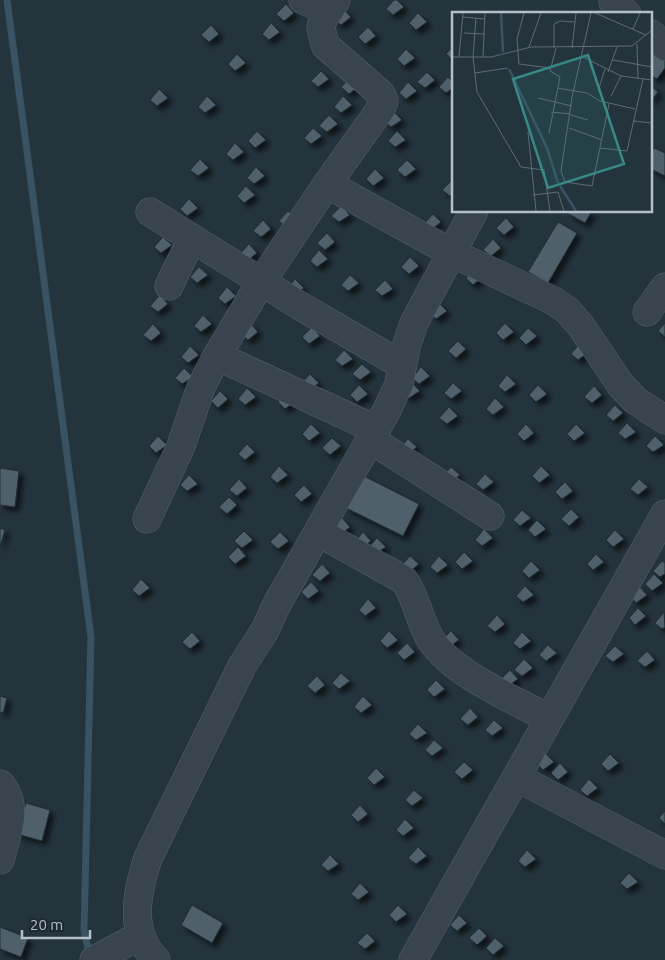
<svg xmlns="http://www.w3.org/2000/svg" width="665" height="960" viewBox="0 0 665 960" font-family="Ubuntu,sans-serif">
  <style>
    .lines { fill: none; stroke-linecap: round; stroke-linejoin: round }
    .stream { stroke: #385364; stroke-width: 7 }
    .building { fill: #4f616b; stroke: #1f2c34; filter: url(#shadow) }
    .minor-casing { stroke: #56636b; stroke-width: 29 }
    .minor { stroke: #38454e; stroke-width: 28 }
    .inset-river { fill: none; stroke: #385364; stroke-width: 2.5 }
    .inset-road { fill: none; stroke: #5e6c75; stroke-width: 1 }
    .view { fill: #388885; fill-opacity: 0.15; stroke: #388885; stroke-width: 2.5 }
    .inset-edge { fill: none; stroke: #b4c0c9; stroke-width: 2.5 }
  </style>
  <defs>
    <filter id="shadow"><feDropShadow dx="4.5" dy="4.5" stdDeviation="2.5" flood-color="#0009"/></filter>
  </defs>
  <rect width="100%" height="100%" fill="#24343d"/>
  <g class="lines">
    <path class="stream" d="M7,0L91,637L84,931L90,956"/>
  </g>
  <path class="building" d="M394,0H397L404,7L393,15L386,9Z
    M286,4L294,13L284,21L276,14Z
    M343,9L351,17L341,25L333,19Z
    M418,13L427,22L416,30L409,23Z
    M271,23L280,32L269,40L262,34Z
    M211,25L219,34L209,42L201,35Z
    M368,27L376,36L365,44L358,37Z
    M454,45V59L453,60L446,54Z
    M406,49L415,58L404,66L397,59Z
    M651,50L665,60V68L657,79L651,75Z
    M237,54L246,63L235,71L228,64Z
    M321,71L329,79L318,87L311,81Z
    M427,72L435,80L425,88L417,82Z
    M351,77L359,86L349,94L341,87Z
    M448,77L454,83V87L446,93L439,87Z
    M408,82L417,91L406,99L399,93Z
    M651,86L658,92L651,101Z
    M159,89L168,98L157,106L150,100Z
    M207,96L216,105L205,113L198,107Z
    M343,96L352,105L341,113L334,107Z
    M393,111L402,120L391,127L384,121Z
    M329,115L338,124L327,132L319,126Z
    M313,128L322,136L311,144L304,138Z
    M257,131L266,140L255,148L248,141Z
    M397,131L406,140L395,147L388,141Z
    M235,143L244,152L233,160L226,154Z
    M654,148L665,153V176L651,169V155Z
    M200,159L209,168L198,176L190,170Z
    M407,160L416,169L405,177L397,170Z
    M256,167L265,176L254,184L247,178Z
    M375,169L384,178L373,186L366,179Z
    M452,180L454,182V193L450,196L442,190Z
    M246,186L255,195L244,203L237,196Z
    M189,199L198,208L187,216L180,209Z
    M341,206L350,215L339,222L331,216Z
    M288,211L297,219L286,227L279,221Z
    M569,211H592L585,223L567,213Z
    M433,214L441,222L431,230L424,224Z
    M506,218L514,227L504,235L496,228Z
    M263,220L271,229L261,237L253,231Z
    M558,222L577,233L548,283L528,272Z
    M327,233L335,242L325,250L317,243Z
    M163,237L172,245L161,253L154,247Z
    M493,239L501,248L491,256L483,250Z
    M249,244L257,253L247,261L239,255Z
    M319,250L328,259L317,267L310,261Z
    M410,257L419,266L409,274L401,267Z
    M199,267L208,275L197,283L190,277Z
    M475,268L483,276L473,285L466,278Z
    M350,275L359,283L348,291L341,285Z
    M295,279L304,288L293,296L286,290Z
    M385,280L393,289L382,296L375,290Z
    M227,287L236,296L225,304L218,298Z
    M160,295L168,304L158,312L150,306Z
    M438,302L447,311L436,319L429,312Z
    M203,315L212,324L201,332L194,326Z
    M250,323L258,332L248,340L240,333Z
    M505,323L514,332L503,340L496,333Z
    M665,323V337L658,331Z
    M153,324L161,333L151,341L143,335Z
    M312,327L320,336L309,344L302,337Z
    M528,328L537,336L526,345L519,338Z
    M458,341L466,349L456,358L448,351Z
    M580,343L589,352L578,360L571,354Z
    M190,346L199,355L188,363L181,357Z
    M344,350L353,359L342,366L335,360Z
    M362,364L371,372L360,380L352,374Z
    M421,367L430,376L419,384L412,378Z
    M184,368L193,377L182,384L175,378Z
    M310,374L319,383L308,391L301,384Z
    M507,375L516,384L505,392L498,386Z
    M411,382L420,391L409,398L402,392Z
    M453,383L462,391L451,399L444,393Z
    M359,385L368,394L357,402L350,395Z
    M538,385L547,394L536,402L529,395Z
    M594,386L602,395L592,403L584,397Z
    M247,388L256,397L245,405L238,399Z
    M220,391L228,399L218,408L211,401Z
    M288,392L296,401L285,409L278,402Z
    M495,398L504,407L493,415L486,409Z
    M615,405L623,413L613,421L606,415Z
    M449,407L458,416L447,424L439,418Z
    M627,423L636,432L625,439L618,433Z
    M311,424L320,433L309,441L302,434Z
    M526,424L534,433L524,441L517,434Z
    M576,424L585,433L574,441L567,434Z
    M158,436L167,445L156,453L149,446Z
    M655,436L664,445L653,452L646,446Z
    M332,438L341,446L330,455L322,448Z
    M408,439L417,447L406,455L399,449Z
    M247,444L255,452L245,460L238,454Z
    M279,466L288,475L277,483L270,477Z
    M541,466L550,475L539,483L532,476Z
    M451,467L460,475L449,483L442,477Z
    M0,468L19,471L15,507L0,505Z
    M485,474L494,482L483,490L476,484Z
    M189,475L198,484L187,491L180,485Z
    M362,475L419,504L403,536L346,508Z
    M239,479L247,488L237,496L229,490Z
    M639,479L648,487L638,495L630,489Z
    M565,482L573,491L562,499L555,492Z
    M304,485L312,494L301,502L294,495Z
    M229,497L237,505L227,514L219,507Z
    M571,509L579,517L569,526L561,519Z
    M522,510L531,518L520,526L513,520Z
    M342,518L350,527L340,535L332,528Z
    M537,520L546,529L535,537L528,530Z
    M0,528L5,530L0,547Z
    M484,529L493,538L482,546L475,540Z
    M615,530L624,539L613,547L606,540Z
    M244,531L253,540L242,548L234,541Z
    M280,532L289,541L278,549L270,542Z
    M363,532L371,541L361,549L354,543Z
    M377,538L386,547L375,554L368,548Z
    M238,547L246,556L235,564L228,557Z
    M464,552L473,561L462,569L455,562Z
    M596,554L604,562L593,570L587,564Z
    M410,556L419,564L408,573L401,566Z
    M439,556L448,565L437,573L430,567Z
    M531,561L540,570L529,578L522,571Z
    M662,561L665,563V574L660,577L653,571Z
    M322,564L330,573L320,581L312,575Z
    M654,574L663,583L652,591L645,584Z
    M141,579L150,588L139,596L132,590Z
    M311,582L319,591L308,599L301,592Z
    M525,586L534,595L523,602L516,596Z
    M639,586L647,595L636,603L630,596Z
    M368,599L376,608L365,616L359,610Z
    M638,608L646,616L635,625L629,618Z
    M664,612L665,627L662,629L655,623Z
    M497,615L505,624L495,632L487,626Z
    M389,631L398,640L387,648L380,641Z
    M451,631L459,640L449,647L441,641Z
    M192,632L200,641L190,649L182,642Z
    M522,632L531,641L520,649L513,643Z
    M407,643L415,652L404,660L397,653Z
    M548,645L557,653L546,661L539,655Z
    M615,646L624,654L613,662L605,656Z
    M647,651L655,660L645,667L637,661Z
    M524,659L533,668L522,676L514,670Z
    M510,670L518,679L507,687L500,680Z
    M341,673L350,681L339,689L332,683Z
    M317,676L325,685L315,693L307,686Z
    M436,680L445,689L434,697L427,690Z
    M0,696L7,698L3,713L0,712Z
    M363,696L372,705L361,713L354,707Z
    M470,708L478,717L468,725L460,719Z
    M494,720L503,728L492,736L485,730Z
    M418,724L427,733L416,740L409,734Z
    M434,740L443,748L432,756L425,750Z
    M545,753L554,762L543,770L536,763Z
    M610,754L619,763L608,771L601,764Z
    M464,762L473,770L462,779L454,772Z
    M560,763L568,772L558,780L551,773Z
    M376,768L385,777L374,785L367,778Z
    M589,779L598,788L587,796L580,790Z
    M414,790L423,798L412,806L405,800Z
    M26,803L50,810L42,841L17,834Z
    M360,805L368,814L358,822L351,815Z
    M665,811V824L659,818Z
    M405,819L414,828L403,836L396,830Z
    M418,847L427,856L416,864L408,858Z
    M527,850L536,859L525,867L518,861Z
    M330,855L339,864L328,871L321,865Z
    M629,873L638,882L627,889L620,883Z
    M360,883L369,892L358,900L351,894Z
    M192,905L223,923L212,943L181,925Z
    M398,905L407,914L396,922L389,915Z
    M459,915L467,923L457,931L450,925Z
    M0,927L28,938L21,957L0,949Z
    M479,928L487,936L477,945L469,938Z
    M367,933L375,941L365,949L357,943Z
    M495,938L504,946L493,955L486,948Z"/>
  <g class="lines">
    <g class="minor-casing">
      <path id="minor" d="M303,0L329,11
        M613,2L627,14
        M651,34L665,46
        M327,184L452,253L552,300L567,310L581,326L620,384L635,400L665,420
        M150,212L302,307L402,365
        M169,286L192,238
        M647,312L665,287
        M217,356L375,429
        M370,439L490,516
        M147,519L181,446L201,387L217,356L261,282L327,184L382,107L384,101L381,94L325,45L321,28L323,19L336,0
        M318,532L404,580C417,598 419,621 431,640C453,674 513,699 548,718
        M516,777L665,855
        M0,784C20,805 6,836 0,860
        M94,960L139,936
        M156,960C128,932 137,892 148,858L242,666L265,630L277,604L387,410L399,384L406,347L414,323L474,211
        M413,960L665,514"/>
    </g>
    <use href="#minor" class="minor"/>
  </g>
  <g transform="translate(452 12)">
    <rect width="200" height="200" fill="#24343d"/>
    <path class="inset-river" d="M49,1L51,40M57,57L95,136L106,171M108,174L124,199"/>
    <path class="inset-road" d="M72,1L65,27L67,52L99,56M139,1L120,85L109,159L113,170L140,174L157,92M143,1L194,23M10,5L33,7M24,6L21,45L25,80L69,155L92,158L98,199M181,17L188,1M12,21L32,22M185,32L186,67M77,35L89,1M102,36V12L108,9L122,10M120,36L124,1M0,45H39L79,35L180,34L200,18M7,45L11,1M31,45L33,1M131,45L169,64L200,68M161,48L200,55M156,60L165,35M23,61L56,56M105,76L135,81L148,89L183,97M146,79L153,57M159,84L169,64M86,86L120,94M99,100L119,102M119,103L136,108M181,109L200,111M117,116L150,128M76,120L84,199M97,121L108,65L98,59L104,36M148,136L175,139L191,67M81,183L106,180L112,199"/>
    <path class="view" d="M136,43L172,152L96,176L61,67Z"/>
    <rect width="200" height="200" class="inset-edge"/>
  </g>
  <path d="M22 930v8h68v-8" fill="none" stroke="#b4c0c9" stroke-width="2.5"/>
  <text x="30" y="930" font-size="15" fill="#b4c0c9" stroke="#1d2a32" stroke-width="4" paint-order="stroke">20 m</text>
</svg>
